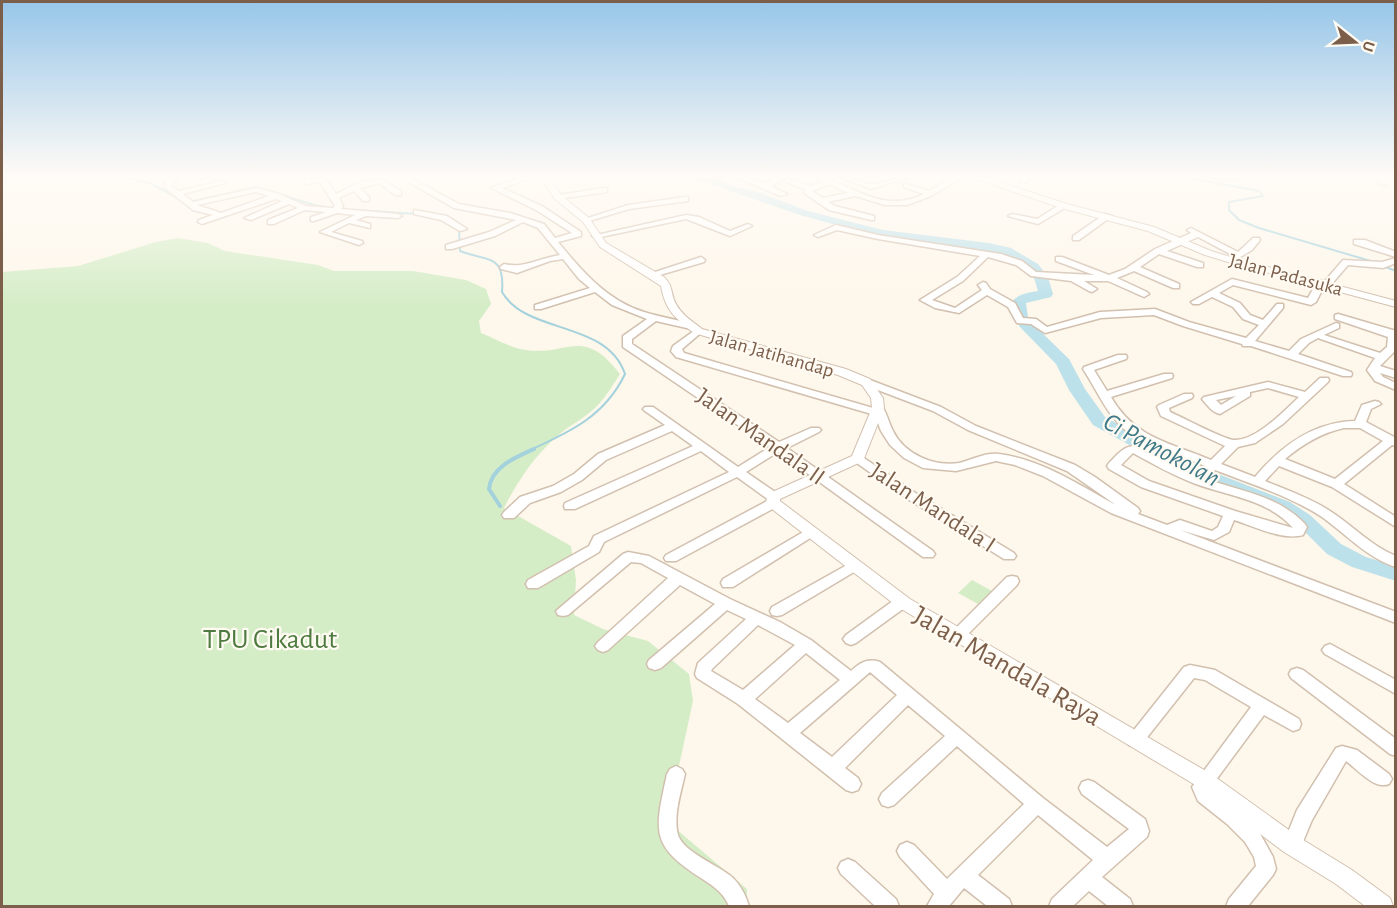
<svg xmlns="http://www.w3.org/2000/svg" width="1397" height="908" viewBox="0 0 1397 908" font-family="'Alegreya Sans',sans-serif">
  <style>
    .green { fill: #d5edc7 }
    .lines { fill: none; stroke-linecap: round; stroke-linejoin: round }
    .stream-far1 { stroke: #a3d1dc; stroke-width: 2 }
    .stream { stroke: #a3d1dc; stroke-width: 4 }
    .river { fill: #bde1ea; fill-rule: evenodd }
    .minor-casing { stroke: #d2c0af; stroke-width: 3 }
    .tertiary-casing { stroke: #d2c0af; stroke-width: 2 }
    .minor { fill: #fff; fill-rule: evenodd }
    .tertiary { fill: #fff; fill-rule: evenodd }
    .labels { text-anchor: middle; stroke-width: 4.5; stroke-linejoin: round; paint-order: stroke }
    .far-street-label { font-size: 20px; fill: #7c5f4b; stroke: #fffbf3 }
    .street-label { font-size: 24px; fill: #7c5f4b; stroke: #fffbf3 }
    .water-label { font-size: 26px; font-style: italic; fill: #407988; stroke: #fffbf3 }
    .near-park-label { font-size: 28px; fill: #4e7b3f; stroke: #fffbf3 }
    .near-street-label { font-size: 28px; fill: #7c5f4b; stroke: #fffbf3 }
  </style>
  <rect width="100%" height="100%" fill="#fef7eb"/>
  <path class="green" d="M178,238L208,243L225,251L318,265L334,271H413L466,280L486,289L491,304L479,321L481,333C494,338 507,346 520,349C567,359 581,323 620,374C613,385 606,397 596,407C584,419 568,426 555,438C534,457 517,482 504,508L571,546L576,580L574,615L603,629L648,641L689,674L693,701L674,789L676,829L747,889V906H2V272L78,266L156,242Z
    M972,580L992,591L978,604L958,593Z"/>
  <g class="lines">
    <path class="stream-far1" d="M123,176L152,184L183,201
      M1180,176L1259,191L1263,196L1229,202V210L1239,220L1259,228L1374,262
      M189,202L256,187L314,205L337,209
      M355,210L417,214
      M459,229L460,251C489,262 505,254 502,292C527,335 607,320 625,374C605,416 570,432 530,450
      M1383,266L1396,271"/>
    <path class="stream" d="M500,506L489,489C491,467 516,457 534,449"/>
    <path class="river" d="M687,176L718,179L732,186L758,192L808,211L883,230L989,243L1011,248L1038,264L1048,277L1053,294L1051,297L1026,303L1028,317L1033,324L1069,359L1085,389L1105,417L1185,461L1290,502L1310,515L1341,544L1366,557L1396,566V581L1352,567L1327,554L1296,523L1276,510L1173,469L1093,425L1069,390L1056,364L1020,327L1014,317L1012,302C1019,293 1028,293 1038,291L1034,278L1028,270L1003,254L883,238L800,215Z"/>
    <g class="minor-casing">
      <path id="minor" d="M2,176H15L2,180Z
        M157,176C164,176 170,176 176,181L171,185L179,191L221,181L225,183L183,194L193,202L256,188L279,194L306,206L333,208L335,206L320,182L305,184V180L325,178L336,194L358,183L380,179L401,191V195H395L379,183L360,188L369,197V201H363L354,191L339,198L343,206L341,209L398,214L402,216L398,218L366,216L356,220L370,224V228L349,223L331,232L362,241L363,243L359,245L320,232L355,215L337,213L314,221H311V217L326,212L305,210L274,224H268V220L298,208L289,204L251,220L244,218L282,201L276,199L202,224L198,222L199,220L213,215L193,210L164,187L163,185L167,181ZM256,192L269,196L221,213L197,205Z
        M189,176H209C205,179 193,179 189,176Z
        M398,176H407L459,204L510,213L544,224L555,238L572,233L536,210L491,188L525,176H536L502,188L542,206L581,232V236L558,242C581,270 606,300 644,312C660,317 678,320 694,324L696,326L691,329L656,321L632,339V344L779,442L811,428H819L821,430L819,432L787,448L933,551L935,554L933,557H923L778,452L746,472L778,494L779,497L777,500L779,503L778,506L676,561H666L664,558L666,555L769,500L737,477L604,542L599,552L538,588H528L526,584L528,580L589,546L594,536L729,472L701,451L575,509H565L564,506L565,503L693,446L672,431L606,460L582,480L561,492L530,503L514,518H504L502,515L504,512L520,497L553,486L574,474L598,454L665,425L645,411L643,409L645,407H653L738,467L770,447L623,347V336L647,319L612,305L595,292L541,309H535V305L590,288L579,279L563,259L550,261L517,273L501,269L500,267L504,264C523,269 540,258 560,255L538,228L523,222L495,236L452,249H446V245L489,232L516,220L454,208Z
        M734,176H744L765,183L772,180L767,176H776L782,180L771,186L787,194L780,196Z
        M814,176C826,176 834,181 845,186C873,199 894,208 924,194L904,187V183L929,191L956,176H965L931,196L907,205H885L855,196L828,202L835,206L874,216V220H871L829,210L804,193L805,189L784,181L788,179L811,186L823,181ZM829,184L848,193L823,198L812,191Z
        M838,176C850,176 859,183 870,184C881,185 899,176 913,176L871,189Z
        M1022,176H1029L1027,183L1020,181Z
        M1204,176H1246L1232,180Z
        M1379,176H1387L1385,185L1378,183Z
        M604,188H607V192L558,199L554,197L558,195Z
        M685,197H688V201L629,209L586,222L582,220L628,205Z
        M1061,204L1068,206L1038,224L1008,216L1012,214L1037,219Z
        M414,210L447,216L467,229L460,231L441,220L414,214Z
        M1105,214L1112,216L1079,240H1073V236Z
        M686,215L699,217L730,231L748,224L752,226L730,236L686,219L596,238L592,236Z
        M836,225L878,235L1001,254L1022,261L1036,272L1094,275L1056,261V257H1062L1109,275L1125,269L1155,249L1191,233L1187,230L1191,228L1238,252L1253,238H1259L1260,240L1252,250L1232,262L1228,259L1232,255L1198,237L1167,251L1203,263V267H1197L1159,254L1140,267L1179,284V288H1173L1134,271L1117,278L1147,292L1149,294L1144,297L1108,281H1084L1097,289L1092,292L1089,291L1071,281L1031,276L1016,265L988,257L963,281L932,300L955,308L982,290L978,285L983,282L986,283L990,289L1015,303L1023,318L1036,319L1047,327L1100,312L1155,309L1189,322L1246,338L1259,325L1243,319L1233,307L1212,297L1199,304H1193L1191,302L1232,279L1308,298L1318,280L1325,281L1343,260L1382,262L1396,258V263L1383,268L1348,265L1330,286H1324L1316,302L1311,305L1233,285L1219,293L1240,303L1250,315L1263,320L1277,304H1283V308L1255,341L1289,351L1301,339L1336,323L1339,324V328L1324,335L1380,353L1387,347L1388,337L1335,319V315L1338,314L1396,331V350L1380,366L1396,371V378L1380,373L1383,377L1396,383V390L1375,381L1367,370L1375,358L1318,338L1309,343L1298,354L1351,372L1352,374L1351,376H1343L1251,346H1243L1242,344L1183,326L1154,315L1101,318L1045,333L1031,324L1017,323L1008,307L987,295L959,313L935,308L920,300L957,277L980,256L878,239L837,230L818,237L814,235Z
        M1354,240H1365L1396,252V257L1354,244Z
        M701,257L705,260L704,262L653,277L649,274Z
        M698,328L703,331L682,349L684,353L873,408L878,405L882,406C887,414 889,423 893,431C904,454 934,467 959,463C971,460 986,452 999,454C1041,459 1079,485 1116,505L1067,471L968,430L933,411L862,384L861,382L862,380H870L941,407L976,426L1075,465L1095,477L1138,508L1140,511L1138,514L1167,525L1180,520L1212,531L1218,527L1223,516L1141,487L1109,469L1107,466L1109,463C1118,454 1125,444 1139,446L1196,475L1205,466L1133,436C1108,419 1099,393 1083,369L1084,367L1118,355H1126L1127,357L1126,359L1094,370L1107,391L1164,374H1172L1173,376L1172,378L1111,397C1134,438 1171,443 1211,460L1225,446L1161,416L1157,407L1159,405L1184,394H1192L1193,396L1192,398L1169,408L1170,412C1182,417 1225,440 1234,440C1256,441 1284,411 1299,397L1268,388L1250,392V396L1220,414C1213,413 1207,405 1202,399L1204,397L1268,382L1305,392L1320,378H1328L1329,380L1328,382L1283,424L1255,443L1238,447L1221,464L1255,477C1281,446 1313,422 1355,421L1362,405L1375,401L1379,402L1381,404L1371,409L1366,422L1396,438V446L1392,445L1344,484L1396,517V527L1332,487L1279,466L1265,481C1287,490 1310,498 1330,511C1352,525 1371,546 1396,556V567C1367,558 1346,534 1322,517C1290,496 1251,484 1215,470L1206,479C1240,491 1279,496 1305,524L1307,527L1303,535C1282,541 1254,526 1234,520L1229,532L1214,540L1180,530L1396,612V623L1111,513L1043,476L1015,465L996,461L956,471L923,468L904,458L890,445L881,431L875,415L676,357L671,351L673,346ZM1236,396L1221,405L1216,400ZM1344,428H1360L1383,441L1335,479L1285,459C1303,444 1321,433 1344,428ZM1133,453C1153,464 1174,476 1196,484C1229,496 1269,500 1293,528L1235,511L1149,481L1121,465Z
        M858,454L914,492L1014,553L1016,556L1014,559H1004L906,498L854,461L852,458Z
        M810,528L815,529L817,532L815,535L733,587H723L721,583L723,579Z
        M628,552L649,556L730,599L780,622L811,640L851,671C860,663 867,658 880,662L1043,798L1107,847L1129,829L1082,794L1079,788L1082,782L1088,780L1094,782L1145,819L1149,831L1147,837L1102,877L1130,899L1133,906H1108L1089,891L1073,906H1049L1052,899L1093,860L1038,815L978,875L1009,899L1012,906H987L964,888L949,906H927L934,894L900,857L897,851L900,845L907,842L914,845L947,879L1024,804L957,746L894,805L888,807L882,805L879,799L882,793L945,736L908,705L845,768L858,778L861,784L858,790L852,792L846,790L738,704L697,678L695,674L698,663L746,619L727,610L661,668L655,670L649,668L647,664L649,660L715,604L680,585L608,650L603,652L598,650L595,646L598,642L668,578L641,563L631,562L568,615L563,616L558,615L556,611L623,554ZM758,625L795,645L743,690L711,671L712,669ZM806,653L840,680L788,723L755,699ZM870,672L897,695L832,757L800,733Z
        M854,561L859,563L861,566L859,569L782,615L777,616L772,615L770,611L772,607Z
        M1012,576L1017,577L1019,581L1017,585L962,640L957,642L952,640L949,636L952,632L1007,577Z
        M902,597L907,598L909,602L907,606L856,643L851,645L846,643L843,639L846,635L897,598Z
        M1330,644L1396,680V694L1325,654L1322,650L1325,646Z
        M1190,665L1215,670L1299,719L1301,724L1299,729L1293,731L1264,715L1210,788L1258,830L1273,857L1276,869L1273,875L1248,906H1226L1229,899L1256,866L1254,857L1245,842L1227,824L1198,801L1192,787L1251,707L1205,680L1194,678L1141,745L1135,747L1129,745L1126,740L1184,667Z
        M1297,668L1303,670L1396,739V756L1390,754L1291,678L1289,674L1291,670Z
        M1342,746L1357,750L1389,774L1392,779L1389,784C1375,790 1358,770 1346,761L1312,820L1299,851L1292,854L1285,851L1283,845L1297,810L1336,748Z
        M676,766L682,769L685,774C681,792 673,816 678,835C684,853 719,865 733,878C741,886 746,896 749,906H729C724,894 715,887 704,880C650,846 654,833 667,774L670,769Z
        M848,859L855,862L896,899L899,906H875L841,874L838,868L841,862Z"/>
    </g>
    <g class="tertiary-casing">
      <path id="tertiary" d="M540,176H548L561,195L589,218L606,243L664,277C674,287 670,293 676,304C682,315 692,321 702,329L846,369L870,379L883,398L884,408L863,461L780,499V501L910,599L1211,774L1300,838L1352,870L1390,898L1393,906H1365L1336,884L1284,852L1197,786L898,607L768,506L766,503L768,494L852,456L872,408L871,398L862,385L838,375L694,333C675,318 665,310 661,286L600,247L583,222L555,199Z
        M968,176H981L1067,204L1154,227L1211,251L1234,258L1396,301V307L1228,262L1205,255L1148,231L1061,208Z"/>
    </g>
    <use href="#minor" class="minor"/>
    <use href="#tertiary" class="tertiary"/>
  </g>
  <linearGradient id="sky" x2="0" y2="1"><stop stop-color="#97c6e9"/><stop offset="0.58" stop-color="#fffbf6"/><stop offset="1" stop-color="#fffbf6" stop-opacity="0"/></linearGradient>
  <rect width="1397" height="303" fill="url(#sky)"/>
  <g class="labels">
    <g class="far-street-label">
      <text transform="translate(1286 274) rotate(15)" y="7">Jalan Padasuka</text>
      <text transform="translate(772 353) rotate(16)" y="7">Jalan Jatihandap</text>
    </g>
    <g class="street-label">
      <text transform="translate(761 436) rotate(35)" y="8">Jalan Mandala II</text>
      <text transform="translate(933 507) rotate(33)" y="8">Jalan Mandala I</text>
    </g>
    <g class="water-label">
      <text transform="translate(1162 449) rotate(28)" y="9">Ci Pamokolan</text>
    </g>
    <g class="near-park-label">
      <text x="270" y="648">TPU Cikadut</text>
    </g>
    <g class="near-street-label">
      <text transform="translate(1008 665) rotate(30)" y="10">Jalan Mandala Raya</text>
    </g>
  </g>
  <rect width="1397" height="908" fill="none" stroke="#7c5f4b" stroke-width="6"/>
  <g transform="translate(1355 42) rotate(108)" stroke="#fffbf3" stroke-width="4.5" paint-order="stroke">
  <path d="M0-4.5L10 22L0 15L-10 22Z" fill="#7c5f4b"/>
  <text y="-9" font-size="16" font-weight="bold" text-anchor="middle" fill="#7c5f4b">U</text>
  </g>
</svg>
